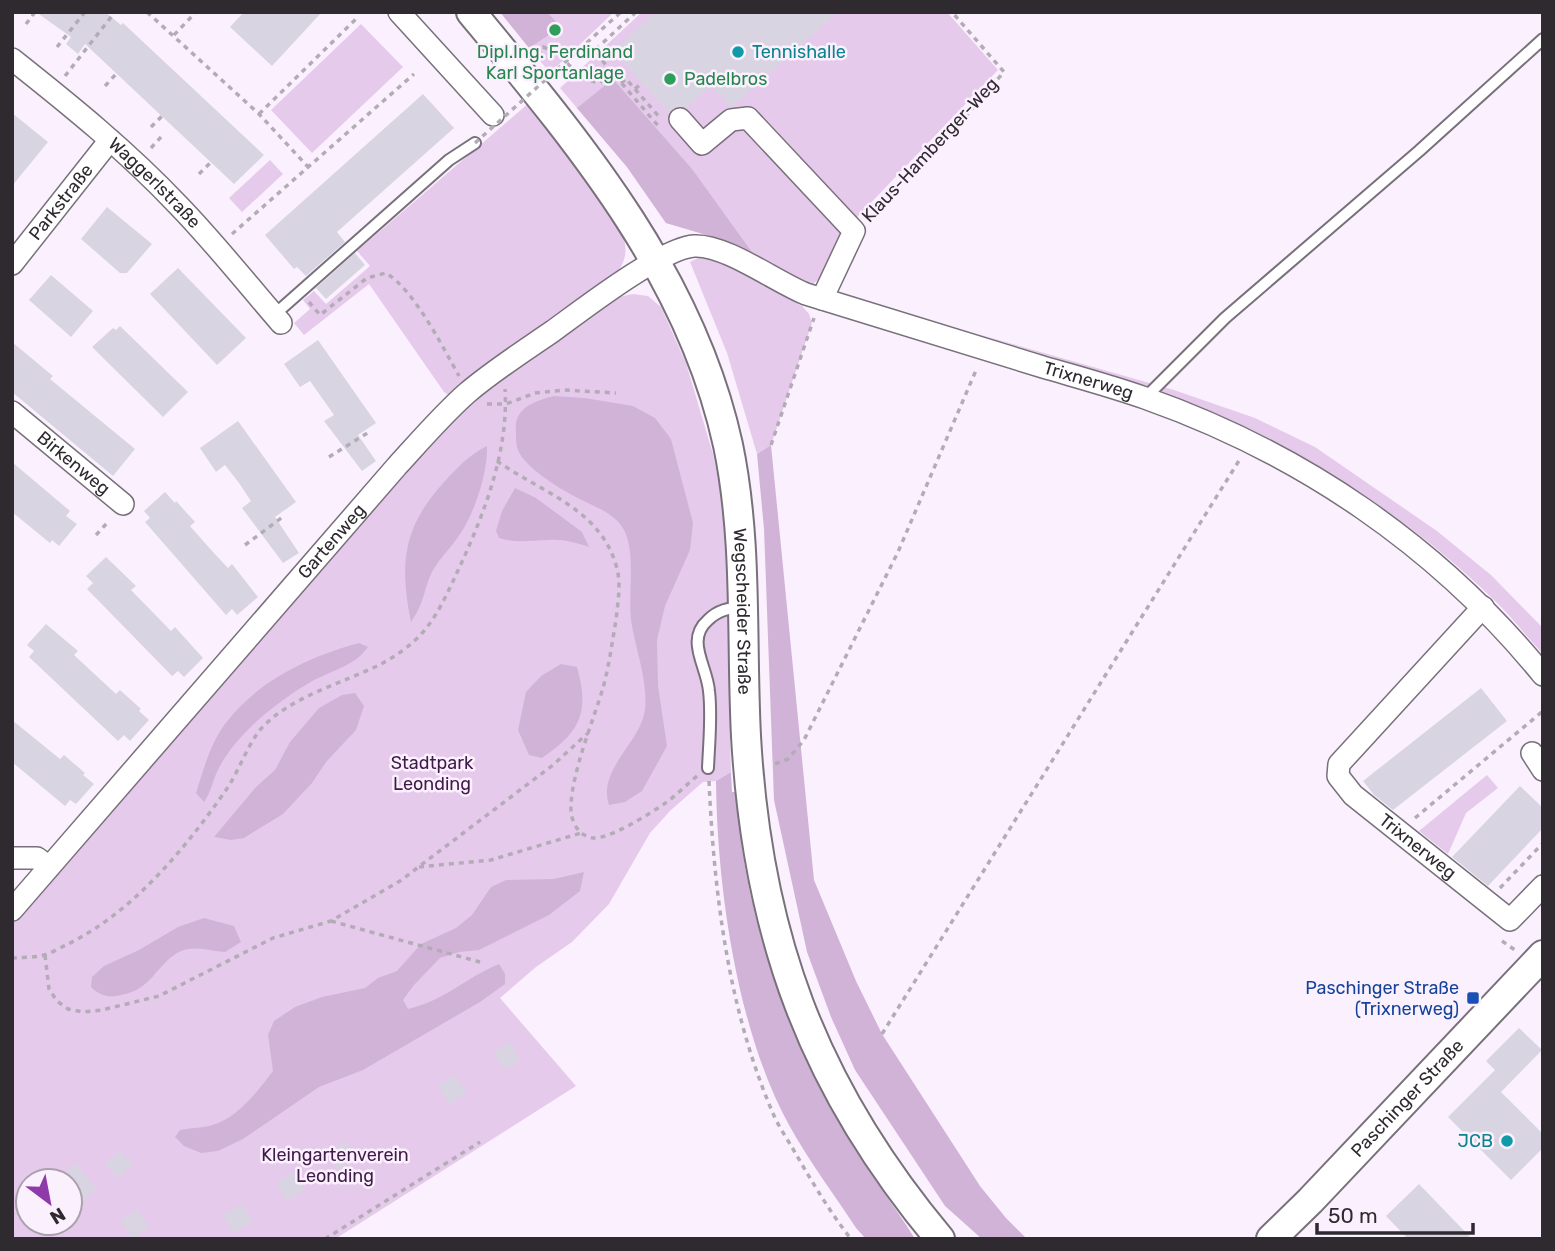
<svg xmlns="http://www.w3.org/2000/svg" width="1555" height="1251" viewBox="0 0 1555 1251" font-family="Rubik,sans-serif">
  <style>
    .green { fill: #e6caec; fill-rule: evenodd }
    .forest { fill: #d1b3d8 }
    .building { fill: #d9d4e2 }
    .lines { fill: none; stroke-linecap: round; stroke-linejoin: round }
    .lane-casing { stroke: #78707a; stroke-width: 14 }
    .street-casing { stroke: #78707a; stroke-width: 24 }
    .secondary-casing { stroke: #78707a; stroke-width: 32 }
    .path { stroke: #b3acb6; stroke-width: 3.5; stroke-dasharray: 5 5; stroke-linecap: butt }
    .lane { stroke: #fff; stroke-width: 10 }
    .street { stroke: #fff; stroke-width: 21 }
    .secondary { stroke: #fff; stroke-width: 28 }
    .path-bridge { stroke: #b3acb6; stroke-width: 3.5; stroke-dasharray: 5 5; stroke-linecap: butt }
    .leisure-dot { fill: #2e9e5b; stroke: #fbf1fe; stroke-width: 2.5 }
    .culture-dot { fill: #0f9aa8; stroke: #fbf1fe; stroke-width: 2.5 }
    .transit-dot { fill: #1a4fb4; stroke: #fbf1fe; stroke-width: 2.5 }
    .labels { text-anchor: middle; stroke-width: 5; stroke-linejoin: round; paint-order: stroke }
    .leisure-label { font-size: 18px; fill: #27864d; stroke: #fbf1fe }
    .culture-label { font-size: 18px; fill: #0d838f; stroke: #fbf1fe; text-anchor: start }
    .street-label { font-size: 18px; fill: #2e2a2f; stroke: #fbf1fe }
    .park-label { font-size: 18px; fill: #401a48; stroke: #fbf1fe }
    .transit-label { font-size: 18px; fill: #164399; stroke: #fbf1fe; text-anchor: end }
  </style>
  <rect width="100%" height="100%" fill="#fbf1fe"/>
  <path class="green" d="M500,12H614L550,73Z
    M642,12H947L998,70L841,234L819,279L813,284L805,283L727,241L666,223L627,167L560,88Z
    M361,24L403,67L312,153L271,110Z
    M530,102L551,127L622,231C628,250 627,262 613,277L450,396L444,392L369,284L304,335L294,323L310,309L303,300L314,291L326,304L370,266L357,251Z
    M270,160L283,174L242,212L229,198Z
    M709,257L729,264L803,307L809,314L812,323L771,445L757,454L727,353L690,262L698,258Z
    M633,294L648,296L661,307L686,363L713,454L721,493L726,533L734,737L730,740L731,772L716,781L703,782L671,810L650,833L609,904L572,942L536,967L500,998L576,1086L335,1239H12V924L463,406L613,298ZM28,1181H70V1223H28Z
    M974,333L1174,390L1255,418L1315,447L1437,531L1491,575L1543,628V654C1526,636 1511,616 1493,599C1404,512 1283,436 1166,394C1103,372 1038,353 974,333Z
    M1487,775L1498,788L1466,813L1448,854L1419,831Z"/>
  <path class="forest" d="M500,12H547L561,27L529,48Z
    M613,79L692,169L754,255L727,241L666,223L627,167L577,108Z
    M554,396L585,398L633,406L655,418L671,439L693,523L690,550L665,606L657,640L658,686L667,746L642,791L625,802L609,805C597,769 641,743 645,709C648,680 635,648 631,620C628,592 636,554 624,530C616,515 600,509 586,502C568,494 527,470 519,452C516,447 516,438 516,432C513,407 536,401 554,396Z
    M771,445L814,880L856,981L882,1034L980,1186L1006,1218L1027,1239H982L945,1206L855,1070L831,1017L807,952L774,800L764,529L757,454Z
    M487,446C488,471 476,507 464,528C455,544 440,557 432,572C423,591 425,602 411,622C399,562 403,527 445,481C458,467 470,454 487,446Z
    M515,488L536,498L582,532L589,547C576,543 563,539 550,540C531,540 517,544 499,538L496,531L502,511Z
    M359,643L368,647C354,667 329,671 309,683C293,692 279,703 265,714C246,730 227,750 217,772C212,783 211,792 204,802L196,793C204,768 211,740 229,719C261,679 311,656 359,643Z
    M561,664L577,667C590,713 580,732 542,758L529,755L518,730L526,692L541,676Z
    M355,693L364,706L356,730L326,762L312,783L283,814L244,838L231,840L214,837L256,787L275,770L290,742L319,708L342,695Z
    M731,772L732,792H737C739,819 741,846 746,872C763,965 799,1055 847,1136C867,1172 894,1204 915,1239H866L856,1228C834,1194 808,1160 789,1125C737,1031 717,887 716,781Z
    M584,872L580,891L549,915L479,950L459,952L440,958L414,985L403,1000L408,1009C444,1001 465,978 499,964L505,974V984L480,1002L363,1070L319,1087L243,1139L218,1151L201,1153L184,1146L175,1137L180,1130C190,1128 200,1128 209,1126C236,1120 257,1092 273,1071L268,1035L274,1021L295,1007L322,997L365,988L378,978L397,971L421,944L456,928L472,915L491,887L506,880L554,879Z
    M204,918L234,926L241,942L225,952C209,951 192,944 177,953C155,967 151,990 121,995C109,998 100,996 91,987L92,977L104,966L139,950L178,927Z"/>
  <path class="building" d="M36,12H105L121,25L123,23L264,155L234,184L85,44L78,54L66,44L71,37Z
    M244,12H322L272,66L230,27Z
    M656,12H838L733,106L731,107L711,86L686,108L677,106L669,113L613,51Z
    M423,94L454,128L337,232L345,242L306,276L297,267L294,269L265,235Z
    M12,113L48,142L12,186Z
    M107,207L152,244L127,273H120L81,239Z
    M355,253L365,265L326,299L316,288Z
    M178,268L246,338L217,365L150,294Z
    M51,275L93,311L71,337L29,300Z
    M120,326L188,392L163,417L92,347L113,328L116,330Z
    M318,340L376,423L358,435L376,461L362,471L324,421L334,415L310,381L300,387L284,364Z
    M12,342L53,376L50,379L135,449L113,476L12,392Z
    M238,421L296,502L275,517L299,553L283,563L242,508L251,501L239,483L225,465L216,472L200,448Z
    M12,462L70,511L66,516L77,524L59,546L52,540L50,543L12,512Z
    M165,492L175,503L176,501L195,522L190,526L213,552L228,568L232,564L258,597L237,615L232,609L226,615L145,522L150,518L144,511Z
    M106,557L136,586L131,590L171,631L175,627L203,658L184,677L178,671L172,676L87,589L93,583L86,576Z
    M46,624L78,651L74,655L116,694L120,690L141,709L139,711L149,720L130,741L124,735L118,741L29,657L34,651L27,645Z
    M1481,688L1507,721L1393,810L1374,795L1363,781Z
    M12,720L60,759L64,755L85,773L83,775L94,784L76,804L70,800L65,806L12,762Z
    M1520,786L1543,808V828L1488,886L1452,857Z
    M1519,1028L1542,1050L1501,1092L1543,1134V1148L1511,1180L1448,1117L1495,1070L1486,1061Z
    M509,1042L520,1060L504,1070L493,1052Z
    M455,1075L467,1093L449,1104L438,1086Z
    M346,1141L357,1158L339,1170L328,1153Z
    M120,1151L133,1164L118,1178L105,1164Z
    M75,1163L97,1189L70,1211V1181L63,1174Z
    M294,1172L305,1190L287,1201L276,1183Z
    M1419,1184L1472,1239H1408L1386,1216Z
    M241,1203L253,1221L234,1233L223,1215Z
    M136,1209L149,1227L133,1239L120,1221Z"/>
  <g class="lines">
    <g class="lane-casing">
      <path id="lane" d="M274,315L449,160L475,143
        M1145,398L1225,318L1419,151L1543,39
        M708,768C709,743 712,716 709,691C707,666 685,640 708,620C718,610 729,608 743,607"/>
    </g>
    <g class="street-casing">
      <g id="street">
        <path d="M399,12L493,115"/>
        <path id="s1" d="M12,59C70,105 127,151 178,205C215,243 247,284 281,323"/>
        <path d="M680,119L702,144L731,120L748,118L854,231L822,299"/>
        <path id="s2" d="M12,264L110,140"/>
        <path id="s3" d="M12,412L123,504"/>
        <path id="s4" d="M1483,607L1339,764L1338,776L1353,795L1510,920L1543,886"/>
        <path d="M1532,753L1543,770"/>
        <path d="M12,858H37L49,867"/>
        <path id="s5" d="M12,910L397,466C420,441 442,415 467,393C494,370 524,351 553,331C582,310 662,248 694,246C725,244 776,282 806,294C885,319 964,343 1043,367C1077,377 1111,386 1145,398C1301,453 1438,546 1543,675"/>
      </g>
    </g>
    <g class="secondary-casing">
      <g id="secondary">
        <path id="s6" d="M471,12C579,143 691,275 728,445C748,541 741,639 746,736C757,934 812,1086 940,1239"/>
        <path id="s7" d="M1271,1239L1310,1201L1543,955"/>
      </g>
    </g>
    <path class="path" d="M147,12L259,114L309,168
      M636,12L594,51L660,128
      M26,24L35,12
      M174,35L196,12
      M57,47L85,12
      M534,52L543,47L556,52L582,78L599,83L613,74
      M65,76L115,12
      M621,83L626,79L635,89L642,83
      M105,86L117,73
      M635,89L661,119
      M259,114L359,16
      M151,127L163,115
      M151,148L161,137
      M199,174L211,162
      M866,216L957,126L1004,72L952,12
      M232,234L414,74
      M309,302L320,315L367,278L386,273C415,291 442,346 459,376
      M487,404H506L535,393L564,390L616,393
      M771,445L814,318
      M329,457L369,432
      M497,461C539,491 598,508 615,562C622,581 618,600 616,620C612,643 609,666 603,688C593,721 572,772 571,806C570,819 577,836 593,838C608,840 651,813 664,804C676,796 686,785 697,776
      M96,535L107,523
      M245,545L284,516
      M775,764L788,759L804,740L898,552L977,368
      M709,781C714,893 728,1008 772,1111C777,1124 786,1137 793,1149C811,1180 829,1211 851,1239
      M1415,818L1543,711
      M419,867L491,860L581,833
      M1500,888L1543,843
      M331,921L480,962
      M1502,941L1515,950
      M45,955L49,989L57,1001L68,1009L83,1012L102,1010L159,996L273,938L331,921L400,881L553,765L588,733
      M12,958C22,957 34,958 44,955C52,953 61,947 68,944C133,912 185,849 226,790C239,771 246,748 260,730C288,697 344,683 381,664C396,656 412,645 423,632C437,616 446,596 455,577C482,519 509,454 505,389
      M882,1034L1240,459
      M325,1239L480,1142"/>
    <use href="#lane" class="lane"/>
    <use href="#street" class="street"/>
    <use href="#secondary" class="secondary"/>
    <path class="path-bridge" d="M475,143L621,12"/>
  </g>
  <g class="leisure-dot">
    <circle cx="555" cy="30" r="7"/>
    <circle cx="670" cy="79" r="7"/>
  </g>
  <g class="culture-dot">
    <circle cx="738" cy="52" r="7"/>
    <circle cx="1507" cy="1141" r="7"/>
  </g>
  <rect class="transit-dot" x="1466" y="991" width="14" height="14" rx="3.5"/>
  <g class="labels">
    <g class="leisure-label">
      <text x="555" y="58">Dipl.Ing. Ferdinand<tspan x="555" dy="21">Karl Sportanlage</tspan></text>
      <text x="684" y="85" text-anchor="start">Padelbros</text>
    </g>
    <g class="culture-label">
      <text x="752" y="58">Tennishalle</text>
      <text x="1493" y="1147" text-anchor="end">JCB</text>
    </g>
    <g class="street-label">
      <text transform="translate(930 150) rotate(-47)" y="6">Klaus-Hamberger-Weg</text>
      <text dy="6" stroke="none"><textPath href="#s1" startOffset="189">Waggerlstraße</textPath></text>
      <text dy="6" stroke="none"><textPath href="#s2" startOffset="79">Parkstraße</textPath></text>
      <text dy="6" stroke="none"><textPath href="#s5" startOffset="1379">Trixnerweg</textPath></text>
      <text dy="6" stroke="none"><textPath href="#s3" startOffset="80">Birkenweg</textPath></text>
      <text dy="6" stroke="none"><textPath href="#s5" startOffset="488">Gartenweg</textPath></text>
      <text dy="6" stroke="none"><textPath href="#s6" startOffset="676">Wegscheider Straße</textPath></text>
      <text dy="6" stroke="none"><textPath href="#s4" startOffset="332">Trixnerweg</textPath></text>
      <text dy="6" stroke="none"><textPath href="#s7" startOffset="196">Paschinger Straße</textPath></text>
    </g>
    <g class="park-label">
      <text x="432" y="769">Stadtpark<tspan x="432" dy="21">Leonding</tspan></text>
      <text x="335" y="1161">Kleingartenverein<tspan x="335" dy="21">Leonding</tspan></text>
    </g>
    <g class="transit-label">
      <text x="1459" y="994">Paschinger Straße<tspan x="1459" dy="21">(Trixnerweg)</tspan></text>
    </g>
  </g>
  <rect width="1555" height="1251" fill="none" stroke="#2e2a2f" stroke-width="28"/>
  <g transform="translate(49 1202) rotate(148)"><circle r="33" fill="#fbf1fe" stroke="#a9a1ab" stroke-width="2"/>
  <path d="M0-5L12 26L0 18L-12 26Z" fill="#8e3ba9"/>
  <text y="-10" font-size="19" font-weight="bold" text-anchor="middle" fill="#2e2a2f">N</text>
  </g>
  <path d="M1317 1223v10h156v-10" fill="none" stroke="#2e2a2f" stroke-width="3.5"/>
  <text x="1328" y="1223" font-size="21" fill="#2e2a2f" stroke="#fbf1fe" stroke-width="5" paint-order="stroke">50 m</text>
</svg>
